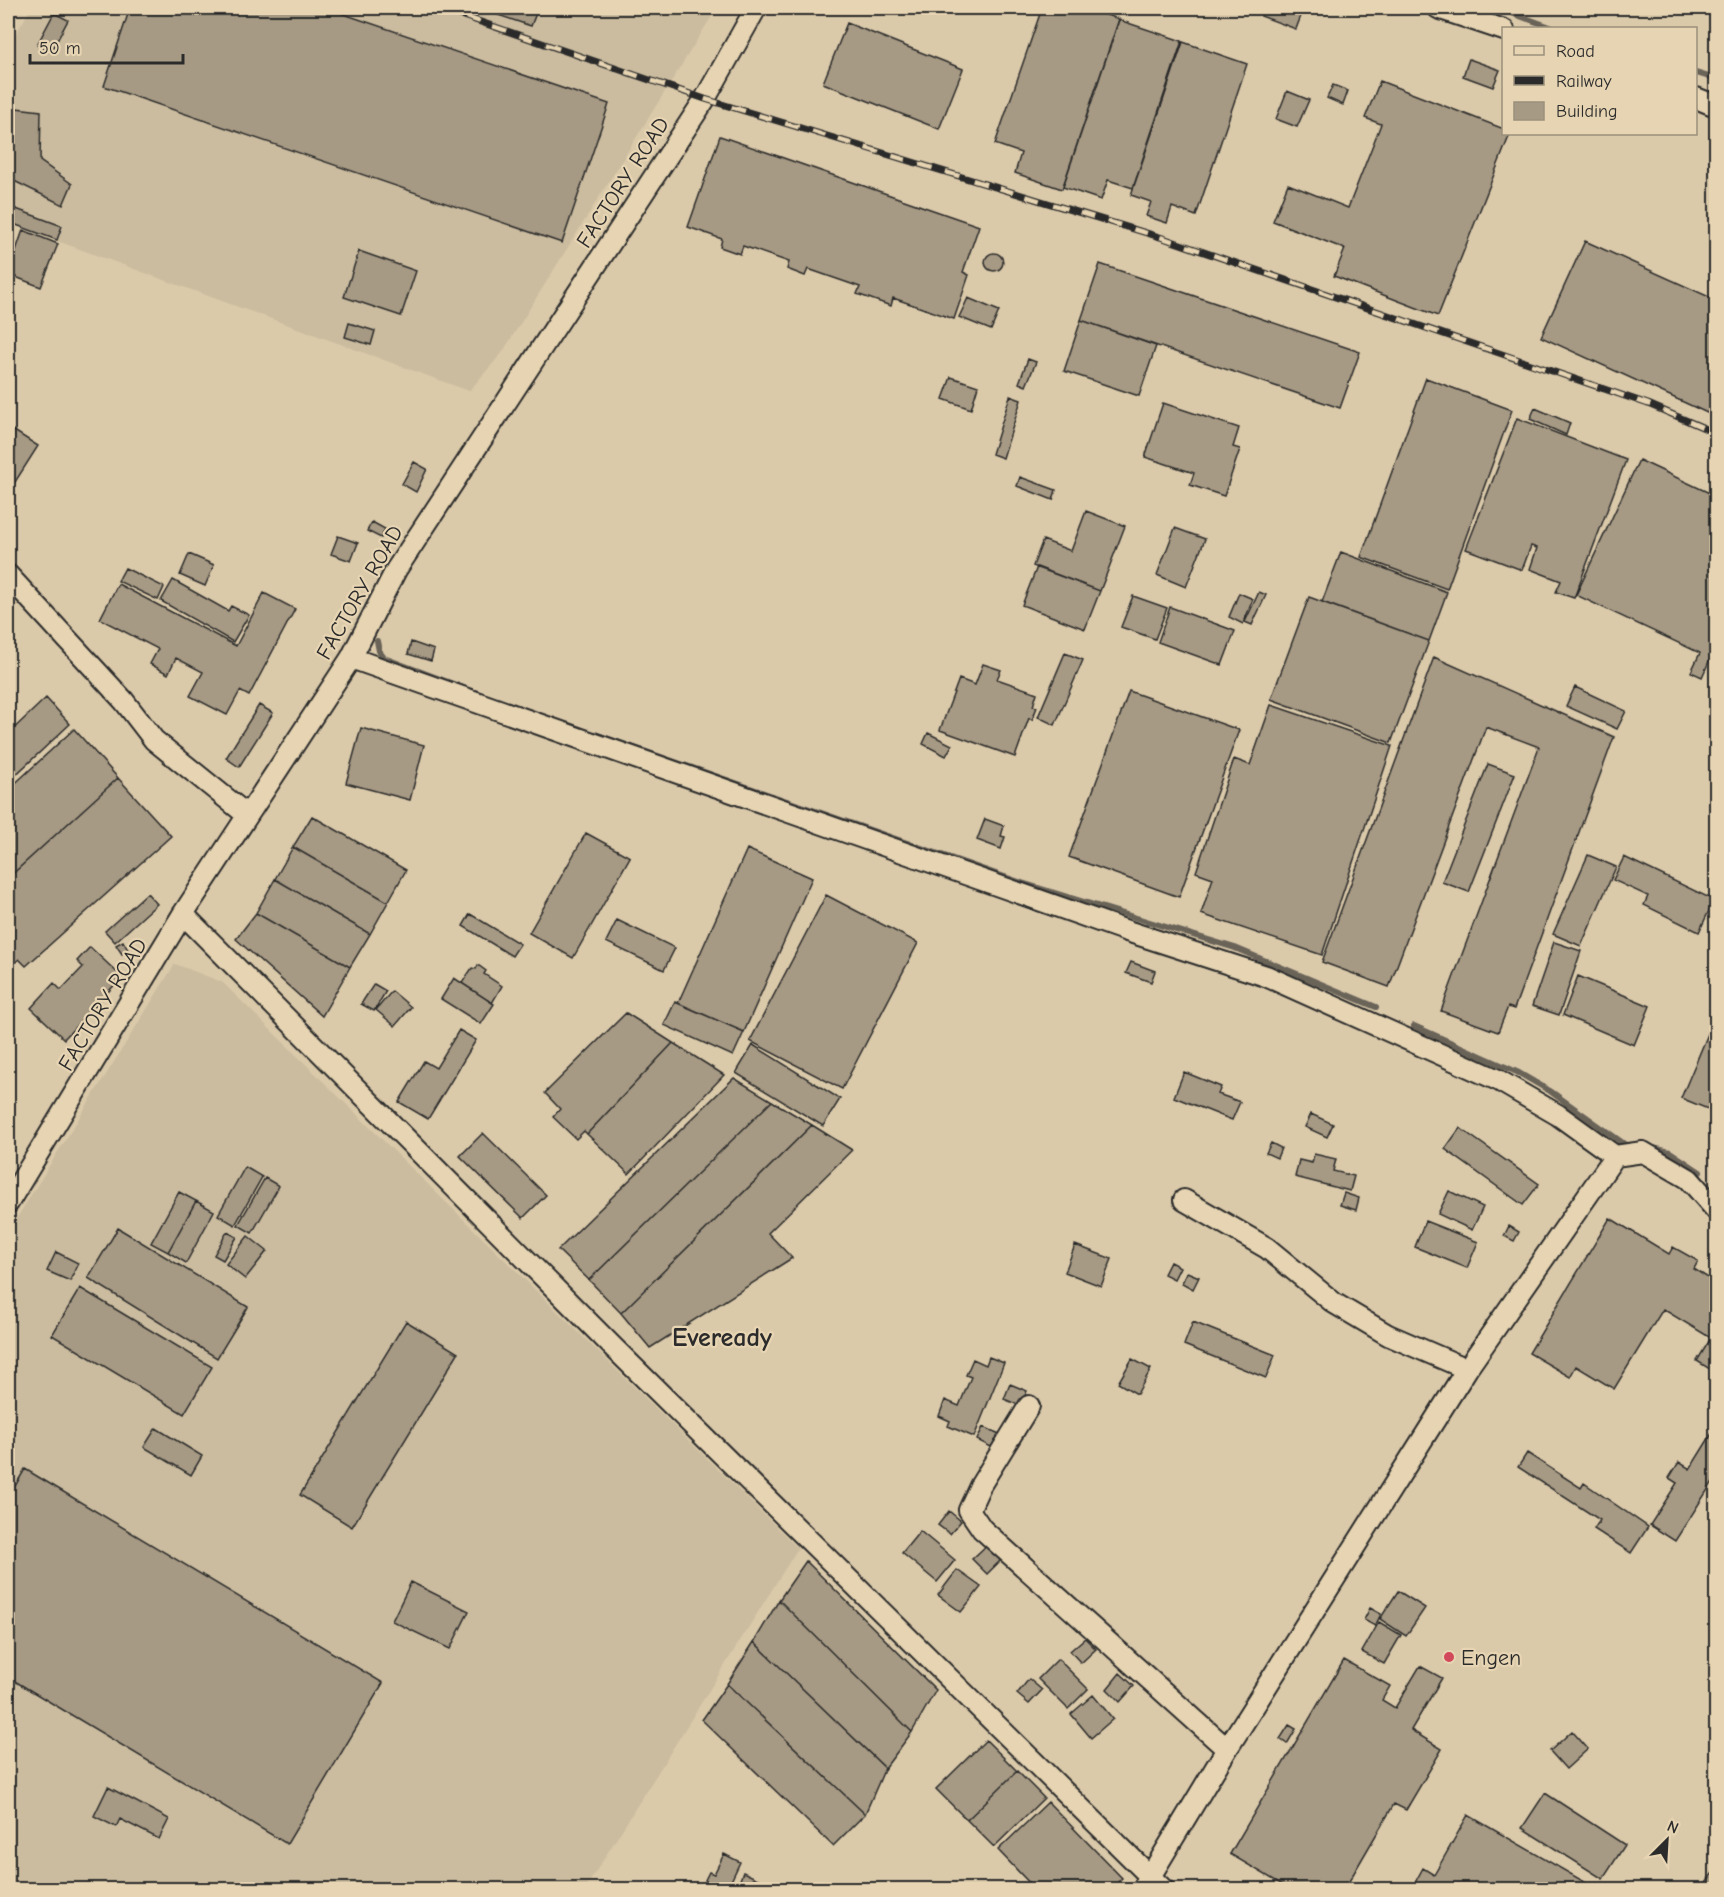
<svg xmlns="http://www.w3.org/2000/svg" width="1724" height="1897" viewBox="0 0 1724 1897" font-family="'Comic Neue',sans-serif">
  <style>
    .built { fill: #cbbc9f }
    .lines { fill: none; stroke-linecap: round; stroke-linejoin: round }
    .stream { stroke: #696359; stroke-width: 6 }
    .building { fill: #a79a84; stroke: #2b2b2b; stroke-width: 1.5 }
    .street-casing { stroke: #2b2b2b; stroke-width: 24 }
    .street { stroke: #e6d4b2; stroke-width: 20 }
    .rail-casing { stroke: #2b2b2b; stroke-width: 7 }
    .rail { stroke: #e6d4b2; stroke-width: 4.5; stroke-dasharray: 14; stroke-linecap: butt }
    .poi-dot { fill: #d1495b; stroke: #e6d4b2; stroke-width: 2 }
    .labels { text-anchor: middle; stroke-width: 4.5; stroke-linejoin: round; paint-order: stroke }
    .street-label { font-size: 22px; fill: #2b2b2b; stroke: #e6d4b2 }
    .poi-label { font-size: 22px; fill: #2b2b2b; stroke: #e6d4b2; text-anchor: start }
    .quarter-label { font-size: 26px; font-weight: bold; fill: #2b2b2b; stroke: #e6d4b2 }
  </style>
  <rect width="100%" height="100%" fill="#dbcaaa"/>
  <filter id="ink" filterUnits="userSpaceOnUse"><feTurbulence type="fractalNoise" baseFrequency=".0167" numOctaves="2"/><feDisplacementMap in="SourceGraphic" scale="12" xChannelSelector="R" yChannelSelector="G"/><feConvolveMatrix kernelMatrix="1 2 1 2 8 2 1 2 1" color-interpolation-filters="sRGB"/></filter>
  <g filter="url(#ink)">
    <path class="built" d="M31,8H717L502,353L469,391L8,223V47Z
      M175,964L222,982L798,1548L585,1889H8V1232Z"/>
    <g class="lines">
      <path class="stream" d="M1498,8L1553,28
        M1696,73L1716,79
        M377,641L379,651L384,658L464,688
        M595,734L1022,883L1235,948L1376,1007
        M1414,1026L1519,1073L1550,1091L1627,1146H1633
        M1649,1147L1670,1152L1700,1172"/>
    </g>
    <path class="building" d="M130,8H326L609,104L562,243L104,86Z
      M477,8H538L531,26Z
      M1042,8H1085L1119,19L1062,189L1015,173L1021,153L995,144Z
      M1264,8H1304L1296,29L1261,16Z
      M54,13L68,20L51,52L37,45Z
      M1119,20L1182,41L1133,188L1108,180L1101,200L1063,187Z
      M847,23L963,69L939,129L823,83Z
      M1183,42L1247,64L1196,216L1172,207L1167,223L1146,216L1151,202L1131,195Z
      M1469,59L1500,70L1493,87L1463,76Z
      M1380,81L1504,129V134H1510L1438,316L1334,276L1345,249L1273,221L1288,184L1348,208L1381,124L1365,118Z
      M1333,85L1348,91L1343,105L1327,98Z
      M1287,91L1309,100L1297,127L1276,119Z
      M16,108L41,111L40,161L72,184L63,205L8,178V150H11Z
      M720,136L979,226L963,272L969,275L954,319L893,298L891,306L857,294L860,287L808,269L805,276L787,269L789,262L743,246L740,254L720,247L722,239L688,227Z
      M8,206L62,226L57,240L8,222Z
      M23,230L58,244L41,287L8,274Z
      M1585,241L1716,300V417L1541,337Z
      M359,251L416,271L401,316L344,297Z
      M985 262a9 9 0 1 1 18 0a9 9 0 1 1-18 0Z
      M1100,264L1360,352L1340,408L1081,320Z
      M968,298L999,311L991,330L959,317Z
      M1081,320L1156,346L1139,396L1064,371Z
      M349,323L375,331L371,345L345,337Z
      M1028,359L1036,362L1026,386L1019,383Z
      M951,377L978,386L971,409L943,399Z
      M1426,378L1512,410L1447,589L1361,557Z
      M1010,396L1021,400L1003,458L992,454Z
      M1163,403L1239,428L1233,447L1240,449L1224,496L1190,485L1194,473L1145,457Z
      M1535,408L1570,423L1566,435L1530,419Z
      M1517,418L1626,460L1574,598L1556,592L1561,581L1530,569L1537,548L1531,546L1522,570L1466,549Z
      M8,427L38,446L8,493Z
      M1639,460L1716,496V657L1712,655L1702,677L1691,672L1700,653L1576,595Z
      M414,462L427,469L416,492L402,484Z
      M1020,477L1056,490L1053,500L1017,486Z
      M1086,511L1125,526L1100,591L1033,566L1043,540L1071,551Z
      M372,522L385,529L381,538L367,531Z
      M1175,528L1205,539L1186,587L1157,575Z
      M338,536L358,543L351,561L331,554Z
      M1341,552L1447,592L1429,641L1322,602Z
      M189,554L214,565L205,586L180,575Z
      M1037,567L1100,591L1085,629L1022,605Z
      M125,568L164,587L158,600L118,581Z
      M173,580L228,611L231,606L249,615L233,642L161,601Z
      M118,584L236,646L264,593L295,609L249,696L240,691L227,715L190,696L203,672L176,658L168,674L150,664L158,649L100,619Z
      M1259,592L1266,595L1252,625L1245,622Z
      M1239,593L1253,599L1243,624L1229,617Z
      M1133,596L1167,608L1155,639L1121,627Z
      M1309,597L1429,641L1391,743L1271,699Z
      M1170,607L1235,631L1222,665L1158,642Z
      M411,642L434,650L431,661L408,654Z
      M1065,653L1083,660L1055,725L1038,717Z
      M1434,657L1614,737L1514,1009L1508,1007L1498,1032L1441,1011L1539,747L1486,727L1389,987L1322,962Z
      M983,664L1001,670L997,679L1037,693L1033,706L1037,707L1032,720L1029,718L1015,757L940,730L959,679L975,685Z
      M1575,687L1626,711L1617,729L1566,706Z
      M1129,691L1239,730L1179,897L1069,857Z
      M46,698L70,724L8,782V734Z
      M259,705L273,713L239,767L226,758Z
      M1271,705L1392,746L1322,955L1201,914L1213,878L1196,872L1234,759L1250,765Z
      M361,728L424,745L410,800L346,783Z
      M74,729L118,778L8,878V790Z
      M928,733L952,745L946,756L923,744Z
      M1488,764L1515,774L1469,892L1442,882Z
      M118,778L171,836L26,966L19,959L11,966L8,963V878Z
      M312,816L406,870L388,902L293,847Z
      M985,819L1004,826L1001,836L1005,837L1001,849L977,840Z
      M586,833L630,857L573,958L529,933Z
      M293,847L388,902L370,934L275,879Z
      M747,849L812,878L744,1032L678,1003Z
      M1588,855L1616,867L1581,946L1553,934Z
      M1624,857L1714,900L1699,932L1644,905L1648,896L1613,880Z
      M275,879L370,934L350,967L256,913Z
      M147,893L157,904L115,942L105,931Z
      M826,895L918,943L842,1089L750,1041Z
      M256,913L350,967L322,1016L236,939Z
      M470,914L520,944L512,956L463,926Z
      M617,920L675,948L664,970L606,942Z
      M123,941L128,950L122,954L116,945Z
      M1554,942L1581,951L1559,1015L1532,1006Z
      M90,947L122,977L64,1039L31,1008L54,983L61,990L83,967L77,961Z
      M1131,962L1155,971L1151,982L1126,973Z
      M478,965L486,971L484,974L502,986L492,1003L462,983L472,968L476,969Z
      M1578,976L1650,1006L1634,1045L1563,1015Z
      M454,978L494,1004L481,1024L441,999Z
      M374,984L386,991L374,1011L361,1004Z
      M392,991L411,1007L395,1026L376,1010Z
      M675,1002L744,1032L733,1056L664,1025Z
      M626,1013L673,1043L587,1134L584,1131L576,1139L553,1117L560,1109L545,1093Z
      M1713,1022L1716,1023L1715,1112L1681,1098Z
      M459,1030L476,1040L428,1119L399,1102L424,1061L436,1068Z
      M673,1043L724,1075L629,1174L587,1134Z
      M753,1045L840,1099L823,1126L736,1073Z
      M1184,1072L1221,1087L1218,1094L1240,1102L1232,1120L1174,1097Z
      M734,1078L772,1101L589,1280L558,1250Z
      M772,1101L812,1125L621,1313L589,1280Z
      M1311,1114L1333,1124L1327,1137L1305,1127Z
      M812,1125L852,1150L768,1233L792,1258L650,1348L621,1313Z
      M1460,1128L1539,1184L1523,1205L1445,1149Z
      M483,1133L546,1195L523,1218L460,1156Z
      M1271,1143L1281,1148L1277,1158L1266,1153Z
      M1314,1154L1336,1159L1333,1171L1354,1176L1350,1191L1295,1177L1299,1160L1312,1163Z
      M245,1167L262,1177L235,1225L218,1215Z
      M265,1178L279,1186L252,1233L238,1225Z
      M1449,1191L1483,1207L1472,1230L1438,1214Z
      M179,1192L196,1201L168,1252L151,1243Z
      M1344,1193L1359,1198L1356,1210L1340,1205Z
      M196,1201L214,1211L186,1263L168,1252Z
      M1610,1218L1669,1254L1673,1247L1698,1261L1694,1269L1716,1283V1373L1697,1361L1711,1338L1663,1309L1614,1389L1576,1366L1570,1377L1529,1353Z
      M1425,1221L1478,1242L1467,1268L1415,1247Z
      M1509,1226L1519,1232L1514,1241L1504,1236Z
      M118,1228L248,1307L217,1358L88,1278Z
      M227,1232L237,1237L223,1260L214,1255Z
      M248,1236L267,1251L245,1279L226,1264Z
      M1075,1245L1112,1259L1101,1286L1065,1272Z
      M56,1252L78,1263L70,1281L47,1271Z
      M1170,1262L1180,1267L1174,1279L1164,1274Z
      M1187,1272L1199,1277L1193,1289L1182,1283Z
      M80,1288L212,1367L184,1414L52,1335Z
      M406,1321L458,1353L352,1527L300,1495Z
      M1193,1322L1275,1355L1266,1378L1184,1345Z
      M989,1357L1004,1363L974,1437L948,1426L950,1421L939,1416L945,1400L959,1406L971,1377L966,1375L973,1359L986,1365Z
      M1132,1359L1151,1369L1137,1394L1118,1383Z
      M1010,1384L1027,1391L1021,1406L1004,1399Z
      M983,1427L1002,1435L995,1449L977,1440Z
      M1716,1427V1477L1675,1541L1650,1525L1677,1483L1669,1478L1679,1462L1690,1469Z
      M156,1428L202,1456L191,1475L144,1447Z
      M1527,1453L1581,1488L1584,1483L1648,1527L1631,1553L1594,1529L1600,1520L1518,1467Z
      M25,1469L383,1683L287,1844L8,1677V1498Z
      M949,1511L961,1521L950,1534L938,1525Z
      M920,1531L955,1560L937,1582L902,1553Z
      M987,1545L1002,1559L987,1574L972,1559Z
      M806,1561L936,1690L912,1732L779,1600Z
      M957,1570L981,1587L961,1612L938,1595Z
      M411,1582L469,1611L450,1649L392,1621Z
      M1398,1591L1425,1608L1406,1636L1380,1619Z
      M779,1600L912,1732L885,1768L754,1642Z
      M1370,1608L1381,1614L1375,1626L1364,1620Z
      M1379,1622L1401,1635L1384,1664L1362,1652Z
      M1085,1638L1096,1649L1081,1663L1070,1651Z
      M754,1642L885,1768L865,1814L727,1684Z
      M1058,1659L1088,1689L1068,1709L1038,1679Z
      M1344,1660L1390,1686L1382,1700L1395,1708L1420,1666L1442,1678L1411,1730L1442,1749L1406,1810L1394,1804L1344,1890H1291L1230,1854Z
      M1120,1673L1134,1686L1120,1702L1107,1689Z
      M1029,1679L1042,1690L1029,1704L1017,1694Z
      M727,1684L865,1814L833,1846L702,1720Z
      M1093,1695L1113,1719L1091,1738L1071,1714Z
      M1289,1725L1296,1729L1287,1744L1280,1739Z
      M1572,1731L1588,1749L1566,1769L1550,1751Z
      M986,1740L1017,1771L967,1820L936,1789Z
      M1017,1771L1044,1798L994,1847L967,1820Z
      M108,1787L169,1819L159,1839L120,1819L116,1827L94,1816Z
      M1545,1793L1625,1845L1603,1879L1522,1828Z
      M1048,1802L1122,1878L1110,1890H1036L998,1850Z
      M1468,1815L1595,1888L1594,1890H1411L1423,1868L1434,1875Z
      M724,1854L740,1862L731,1881L736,1883L733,1890H706L710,1883L705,1880L709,1872L714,1874Z
      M1716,1869V1890H1700Z
      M743,1872L781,1890H736Z"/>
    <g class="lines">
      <g class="street-casing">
        <path id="street" d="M1438,8L1504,30
          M1696,98L1716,106
          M8,575L124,701L154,740L247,815
          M351,658L1127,931L1266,976L1498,1080L1558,1115L1615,1156L1643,1152L1689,1179L1716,1210
          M183,914L614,1348L1164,1890
          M1184,1200L1267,1248L1334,1303L1388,1335L1467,1369
          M8,1203L183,914L351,658L396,570L705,99L756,8
          M1029,1406L980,1486L969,1510L982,1529L1227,1749
          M1142,1890L1227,1749L1467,1369L1615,1156"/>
      </g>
      <use href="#street" class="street"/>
      <g class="rail-casing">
        <path id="rail" d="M440,8L705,99L1163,238L1648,404L1716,433"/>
      </g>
      <use href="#rail" class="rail"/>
    </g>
  </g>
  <circle class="poi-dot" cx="1449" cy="1657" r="6"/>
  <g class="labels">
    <g class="street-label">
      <text transform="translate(622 182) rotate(-57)" y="8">FACTORY ROAD</text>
      <text transform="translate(359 592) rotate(-60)" y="8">FACTORY ROAD</text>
      <text transform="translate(102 1004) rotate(-59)" y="8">FACTORY ROAD</text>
    </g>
    <g class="poi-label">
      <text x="1461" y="1665">Engen</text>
    </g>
    <g class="quarter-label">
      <text x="722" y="1346">Eveready</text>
    </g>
  </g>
  <rect width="1724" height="1897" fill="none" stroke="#e6d4b2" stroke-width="30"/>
  <rect x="15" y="15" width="1694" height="1867" fill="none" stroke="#2b2b2b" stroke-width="2" filter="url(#ink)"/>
  <rect x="1502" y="27" width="195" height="108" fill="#e6d4b2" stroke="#9b907c" stroke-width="1.5"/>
  <rect x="1514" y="46" width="30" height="9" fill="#e6d4b2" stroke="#9b907c" stroke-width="1.5"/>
  <text x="1556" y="57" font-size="18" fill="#2b2b2b">Road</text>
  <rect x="1514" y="76" width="30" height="9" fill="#2b2b2b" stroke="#9b907c" stroke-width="1.5"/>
  <text x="1556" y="87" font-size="18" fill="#2b2b2b">Railway</text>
  <rect x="1514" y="102" width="30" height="18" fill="#a79a84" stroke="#9b907c" stroke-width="1.5"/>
  <text x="1556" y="117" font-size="18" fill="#2b2b2b">Building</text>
  <g transform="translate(1667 1840) rotate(24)" stroke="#e6d4b2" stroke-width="4.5" paint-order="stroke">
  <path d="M0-4.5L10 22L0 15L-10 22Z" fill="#2b2b2b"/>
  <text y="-9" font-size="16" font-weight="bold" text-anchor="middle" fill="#2b2b2b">N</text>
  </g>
  <path d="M30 54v9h153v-9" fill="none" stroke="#2b2b2b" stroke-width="3"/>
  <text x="39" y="54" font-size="18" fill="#2b2b2b" stroke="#e6d4b2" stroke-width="4.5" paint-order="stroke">50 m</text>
</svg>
